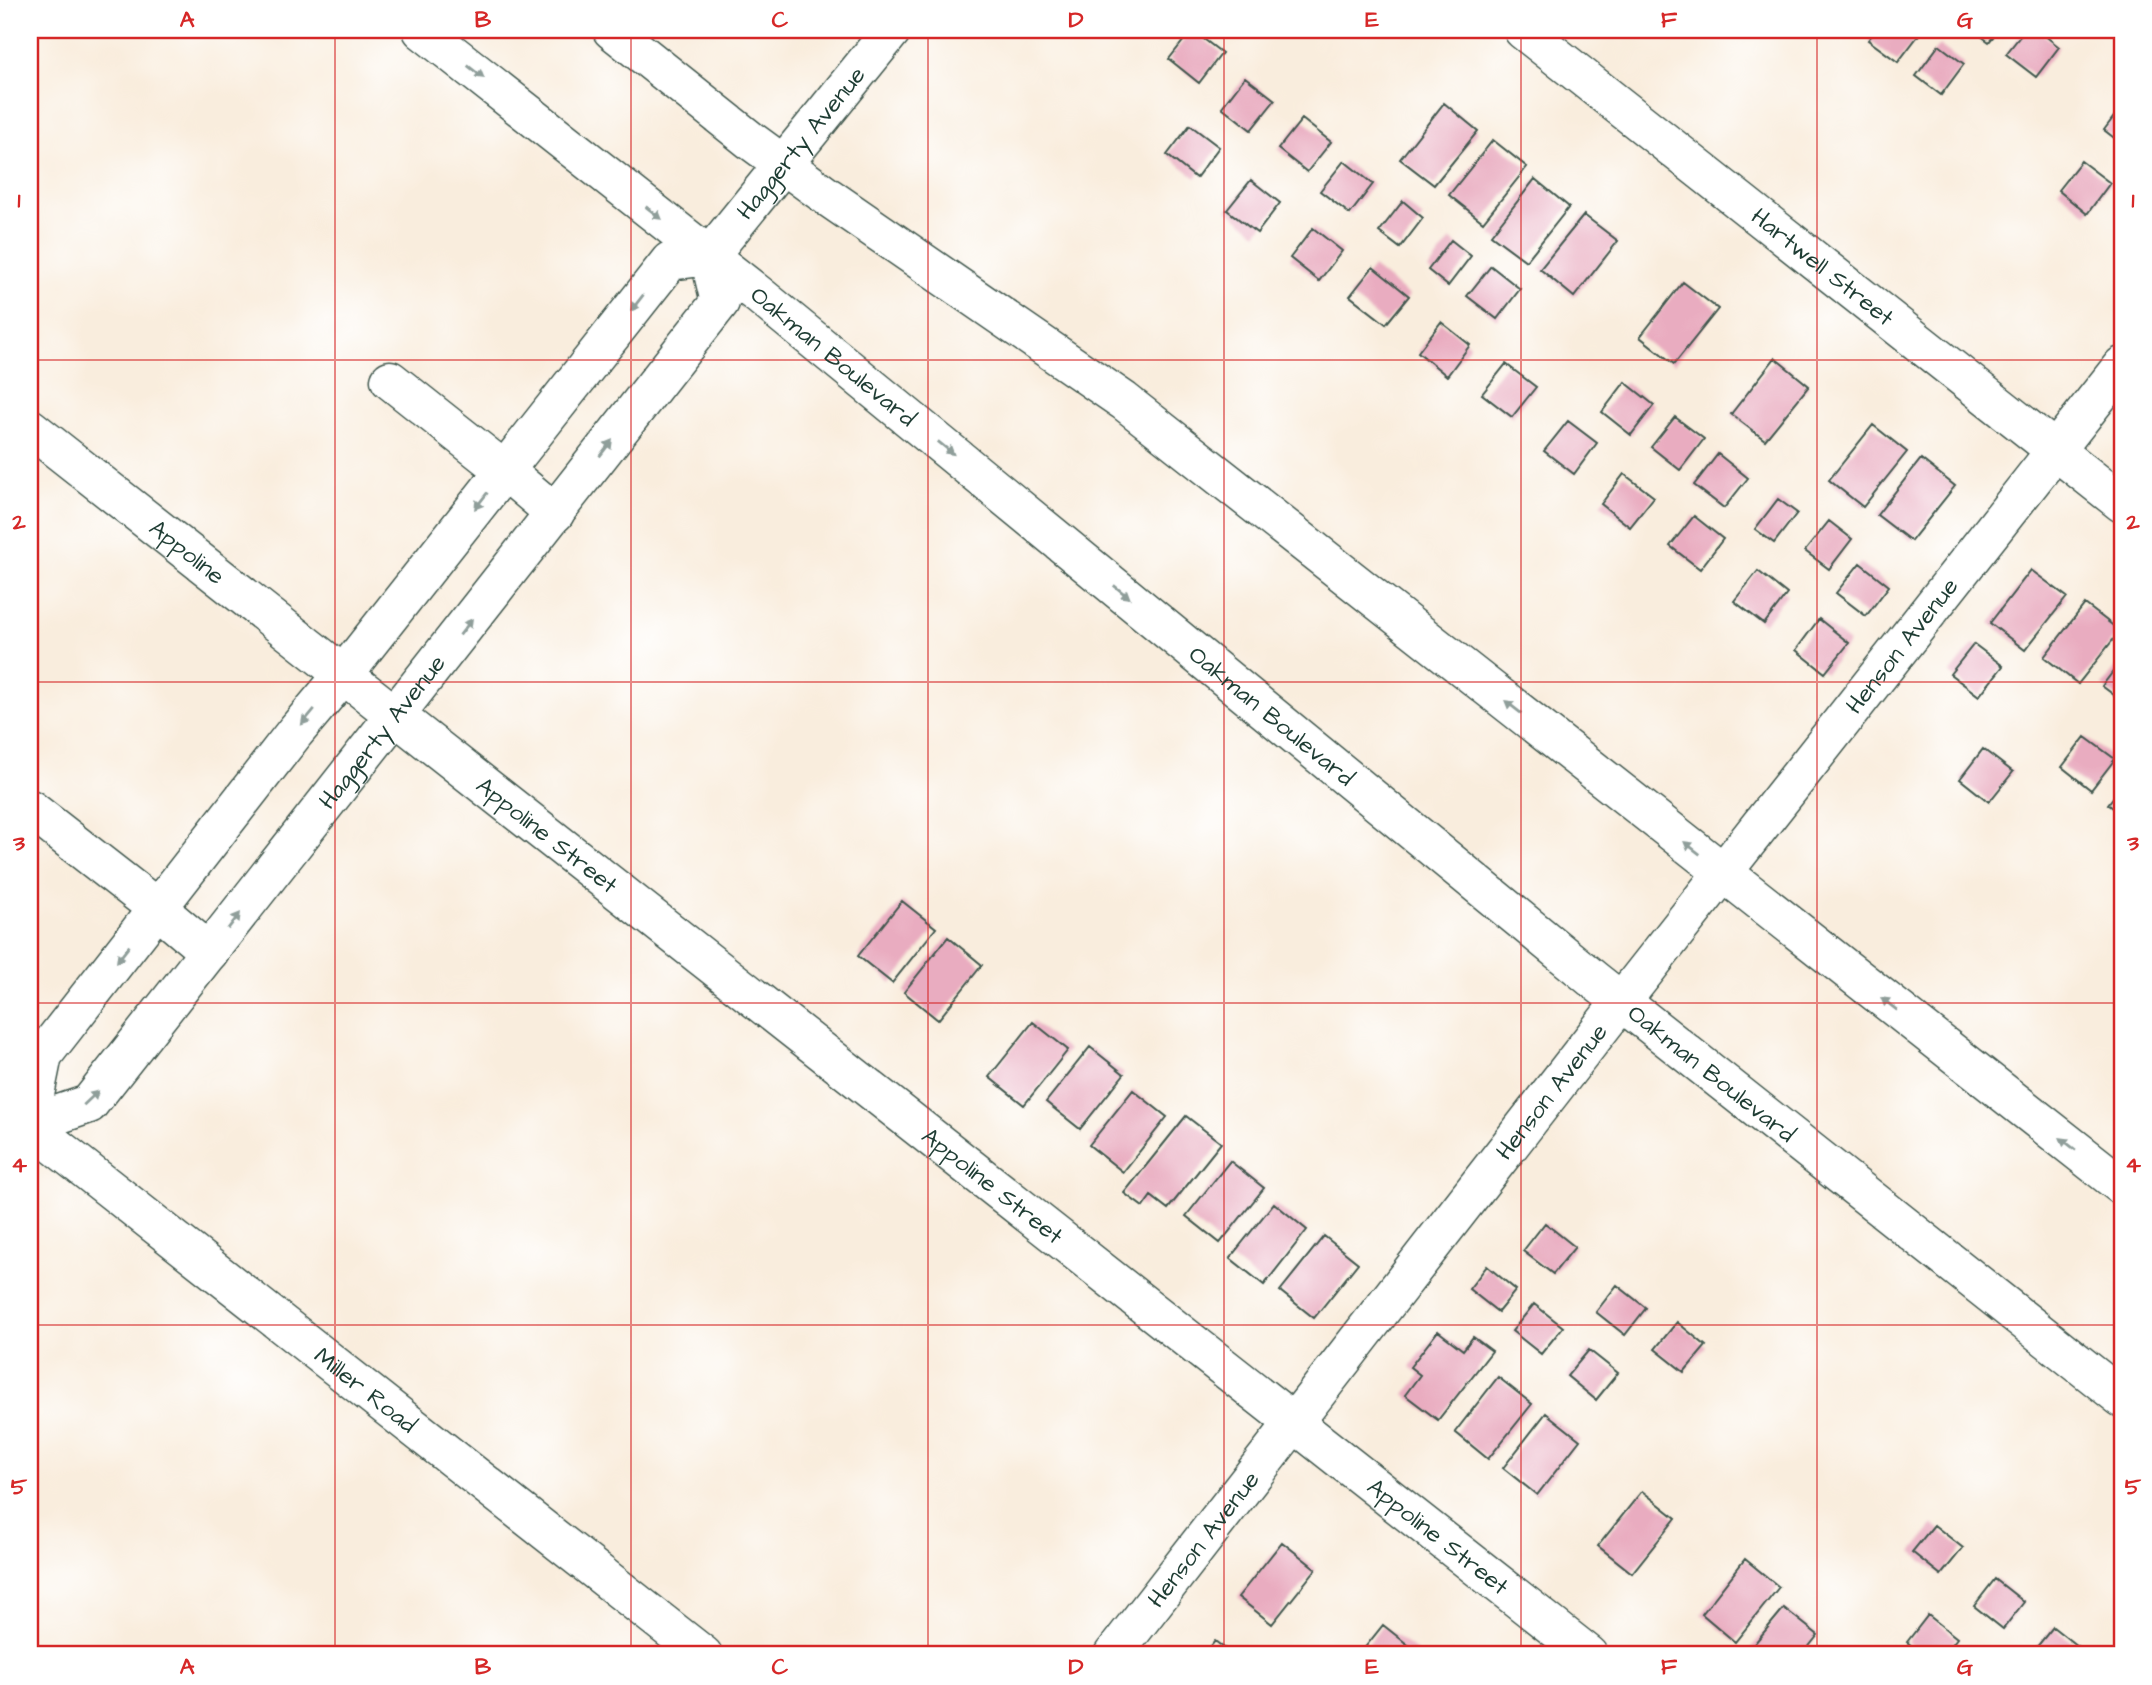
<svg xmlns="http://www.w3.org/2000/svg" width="2152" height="1685" viewBox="0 0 2152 1685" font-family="'Architects Daughter',sans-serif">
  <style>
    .building { fill: #e9acc0 }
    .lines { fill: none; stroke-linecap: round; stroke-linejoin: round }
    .minor-casing { stroke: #40574d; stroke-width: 41 }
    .minor { stroke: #fff; stroke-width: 38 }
    .oneway { fill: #8f9e9a }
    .grid { fill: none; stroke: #d62828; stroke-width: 2; stroke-opacity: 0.55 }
    .labels { text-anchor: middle; stroke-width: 5; stroke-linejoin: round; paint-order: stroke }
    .street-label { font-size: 24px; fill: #1f3d34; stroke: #fff }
    .neatline { fill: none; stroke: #d62828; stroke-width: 2.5 }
    .grid-label { font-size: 23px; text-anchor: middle; font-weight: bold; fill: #d62828 }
  </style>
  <rect width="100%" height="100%" fill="#fff"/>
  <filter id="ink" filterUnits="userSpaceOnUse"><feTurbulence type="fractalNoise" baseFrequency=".0143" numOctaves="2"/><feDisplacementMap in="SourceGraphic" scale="14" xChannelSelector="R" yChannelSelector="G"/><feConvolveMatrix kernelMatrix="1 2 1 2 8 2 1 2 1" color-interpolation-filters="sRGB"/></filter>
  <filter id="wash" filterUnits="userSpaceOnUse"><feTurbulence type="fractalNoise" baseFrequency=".00686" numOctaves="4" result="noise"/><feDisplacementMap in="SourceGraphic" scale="28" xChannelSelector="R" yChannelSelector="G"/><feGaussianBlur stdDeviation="1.57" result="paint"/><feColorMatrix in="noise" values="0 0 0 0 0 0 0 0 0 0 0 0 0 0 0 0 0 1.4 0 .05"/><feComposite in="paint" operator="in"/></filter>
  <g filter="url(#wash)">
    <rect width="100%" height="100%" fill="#f9eddd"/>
    <g id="blocks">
      <path class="building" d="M1192,30L1222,53L1199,83L1169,59Z
        M1876,30H1918L1921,32L1898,62L1868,40Z
        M1973,30H1999L1989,42Z
        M2025,30H2038L2059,47L2036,77L2006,54Z
        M1939,45L1964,64L1941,95L1916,76Z
        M1245,77L1275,100L1251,130L1222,107Z
        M1444,103L1478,131L1434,185L1400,159Z
        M2122,106V144L2104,130Z
        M1302,119L1331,142L1307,172L1278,149Z
        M1190,125L1219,147L1196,178L1167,155Z
        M1493,140L1527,167L1483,222L1449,195Z
        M1344,161L1373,184L1350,214L1320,191Z
        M2081,161L2110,183L2087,214L2058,190Z
        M1535,179L1569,207L1526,261L1491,235Z
        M1251,180L1280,203L1257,233L1227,210Z
        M1403,201L1423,218L1400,248L1379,232Z
        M1584,215L1618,241L1574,297L1540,269Z
        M1313,228L1342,251L1319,281L1290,258Z
        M1451,240L1471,256L1448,286L1428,270Z
        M1491,266L1520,289L1497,319L1467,296Z
        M1373,267L1409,296L1386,324L1350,296Z
        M1683,282L1718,309L1674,364L1640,337Z
        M1441,322L1470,345L1447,376L1418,352Z
        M1775,358L1809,386L1765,440L1731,414Z
        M1506,364L1536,387L1512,417L1482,394Z
        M1625,382L1654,405L1631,435L1602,412Z
        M1675,417L1704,439L1680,470L1651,447Z
        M1568,421L1597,443L1574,474L1544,451Z
        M1873,425L1907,452L1863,507L1829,480Z
        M1718,454L1748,478L1724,508L1694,485Z
        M1921,459L1955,486L1911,541L1877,515Z
        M1624,474L1654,497L1630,527L1601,504Z
        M1778,499L1797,513L1774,543L1755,529Z
        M1694,516L1723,539L1700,569L1670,546Z
        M1829,521L1852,539L1829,569L1805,551Z
        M1860,563L1889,586L1866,616L1836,593Z
        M2031,570L2067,597L2025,650L1990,623Z
        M1758,571L1787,594L1764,624L1734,601Z
        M2085,604L2120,631L2078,684L2044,657Z
        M1819,619L1849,643L1825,673L1796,650Z
        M1974,644L2003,666L1979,696L1950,674Z
        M2122,660V701L2102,686Z
        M2085,737L2115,759L2091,790L2062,767Z
        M1983,749L2013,772L1989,802L1960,779Z
        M2122,786V815L2108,804Z
        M902,901L936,928L892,983L858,956Z
        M948,937L982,965L938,1020L904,992Z
        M1033,1022L1068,1050L1024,1105L989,1077Z
        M1090,1047L1124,1074L1080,1129L1046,1102Z
        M1133,1090L1167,1117L1123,1172L1089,1145Z
        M1186,1116L1221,1143L1168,1209L1151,1196L1143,1207L1124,1193Z
        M1230,1161L1264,1188L1220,1243L1186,1216Z
        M1274,1203L1307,1230L1264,1285L1230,1258Z
        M1545,1223L1575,1247L1553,1274L1523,1251Z
        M1324,1236L1358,1263L1314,1318L1280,1291Z
        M1487,1266L1516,1290L1498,1312L1469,1289Z
        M1617,1285L1646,1308L1625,1335L1596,1312Z
        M1534,1304L1563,1327L1541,1354L1512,1331Z
        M1677,1322L1706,1346L1684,1372L1655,1349Z
        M1438,1331L1463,1350L1473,1337L1492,1351L1438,1420L1405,1395L1420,1375L1410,1367Z
        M1589,1350L1618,1373L1596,1400L1567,1376Z
        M1498,1377L1532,1404L1488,1459L1455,1432Z
        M1546,1413L1580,1440L1537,1495L1503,1468Z
        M1642,1491L1676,1518L1632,1573L1598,1546Z
        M1934,1525L1963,1548L1941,1575L1912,1552Z
        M1282,1542L1316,1569L1272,1624L1238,1597Z
        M1745,1559L1779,1587L1735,1642L1702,1614Z
        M1995,1579L2024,1602L2003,1629L1974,1606Z
        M1784,1608L1818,1635L1802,1655H1745Z
        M1928,1615L1957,1638L1944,1655H1923L1907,1642Z
        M1383,1625L1417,1652L1415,1655H1359Z
        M2053,1627L2082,1650L2078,1655L2031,1654Z
        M1215,1641L1233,1655H1204Z"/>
    </g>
  </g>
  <g filter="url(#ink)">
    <use href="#blocks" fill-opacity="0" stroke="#40574d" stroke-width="2"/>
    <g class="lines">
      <g class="minor-casing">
        <g id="minor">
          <path id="s1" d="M422,30L760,296L1594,980L2122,1398"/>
          <path d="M612,30L750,140L828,197L1124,401L2122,1186"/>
          <path id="s2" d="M1523,30L2122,503"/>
          <path d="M390,380L505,471L555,513"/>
          <path id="s3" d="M30,428L1589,1655"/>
          <path d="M30,809L158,909L209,952"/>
          <path id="s4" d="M30,1119L43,1055L295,732L343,675L670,261L709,256L892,30"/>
          <path id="s5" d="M30,1124L89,1104L720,302L709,256"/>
          <path id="s6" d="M30,1126L703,1655"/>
          <path id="s7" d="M1113,1655L1621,1002L2122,366"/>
        </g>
      </g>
      <use href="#minor" class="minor"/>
    </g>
    <defs><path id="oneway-solid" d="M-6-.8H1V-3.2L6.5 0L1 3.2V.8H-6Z" transform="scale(1.75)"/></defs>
    <g class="oneway">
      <use href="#oneway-solid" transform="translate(476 72) rotate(38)"/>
      <use href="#oneway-solid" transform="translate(654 213) rotate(38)"/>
      <use href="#oneway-solid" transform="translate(637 303) rotate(128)"/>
      <use href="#oneway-solid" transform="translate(606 448) rotate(-52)"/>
      <use href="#oneway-solid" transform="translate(946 448) rotate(39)"/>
      <use href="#oneway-solid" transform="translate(481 501) rotate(128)"/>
      <use href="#oneway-solid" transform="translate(1122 592) rotate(39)"/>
      <use href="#oneway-solid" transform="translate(466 627) rotate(-52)"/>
      <use href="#oneway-solid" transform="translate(1513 707) rotate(-142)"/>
      <use href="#oneway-solid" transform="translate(308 717) rotate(130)"/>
      <use href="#oneway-solid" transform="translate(1692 848) rotate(-142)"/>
      <use href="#oneway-solid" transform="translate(234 921) rotate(-52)"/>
      <use href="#oneway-solid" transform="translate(123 954) rotate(128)"/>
      <use href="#oneway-solid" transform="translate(1889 1004) rotate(-142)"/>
      <use href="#oneway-solid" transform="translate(91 1098) rotate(-43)"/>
      <use href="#oneway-solid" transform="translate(2068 1144) rotate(-142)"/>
    </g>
  </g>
  <path class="grid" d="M335,30V1655M631,30V1655M928,30V1655M1224,30V1655M1521,30V1655M1817,30V1655M30,360H2122M30,682H2122M30,1003H2122M30,1325H2122"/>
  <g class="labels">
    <g class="street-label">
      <text dy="8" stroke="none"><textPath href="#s4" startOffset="1262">Haggerty Avenue</textPath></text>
      <text dy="8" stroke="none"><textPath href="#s2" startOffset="382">Hartwell Street</textPath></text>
      <text dy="8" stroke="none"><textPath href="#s1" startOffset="525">Oakman Boulevard</textPath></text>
      <text dy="8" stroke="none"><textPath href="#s3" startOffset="200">Appoline</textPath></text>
      <text dy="8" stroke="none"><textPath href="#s7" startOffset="1281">Henson Avenue</textPath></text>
      <text dy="8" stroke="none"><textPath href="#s1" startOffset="1092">Oakman Boulevard</textPath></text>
      <text dy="8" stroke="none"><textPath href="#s5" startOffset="536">Haggerty Avenue</textPath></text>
      <text dy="8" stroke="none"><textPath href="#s3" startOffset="658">Appoline Street</textPath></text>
      <text dy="8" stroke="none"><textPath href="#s1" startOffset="1659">Oakman Boulevard</textPath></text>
      <text dy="8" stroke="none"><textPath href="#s7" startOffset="714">Henson Avenue</textPath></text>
      <text dy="8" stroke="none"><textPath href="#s3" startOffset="1225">Appoline Street</textPath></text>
      <text dy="8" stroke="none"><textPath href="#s6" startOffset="427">Miller Road</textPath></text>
      <text dy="8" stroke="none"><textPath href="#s3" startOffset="1792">Appoline Street</textPath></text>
      <text dy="8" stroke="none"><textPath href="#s7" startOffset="147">Henson Avenue</textPath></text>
    </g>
  </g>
  <rect width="2152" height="1685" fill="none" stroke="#fff" stroke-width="77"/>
  <rect x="38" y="38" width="2076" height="1608" class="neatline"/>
  <g class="grid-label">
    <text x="187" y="27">A</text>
    <text x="483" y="27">B</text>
    <text x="780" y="27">C</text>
    <text x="1076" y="27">D</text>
    <text x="1372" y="27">E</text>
    <text x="1669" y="27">F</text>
    <text x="1965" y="27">G</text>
    <text x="19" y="207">1</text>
    <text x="2133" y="207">1</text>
    <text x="19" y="529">2</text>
    <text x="2133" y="529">2</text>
    <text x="19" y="850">3</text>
    <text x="2133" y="850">3</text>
    <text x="19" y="1172">4</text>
    <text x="2133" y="1172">4</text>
    <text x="19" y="1494">5</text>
    <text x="2133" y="1494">5</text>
    <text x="187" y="1674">A</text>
    <text x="483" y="1674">B</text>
    <text x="780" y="1674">C</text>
    <text x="1076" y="1674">D</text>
    <text x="1372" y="1674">E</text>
    <text x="1669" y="1674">F</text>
    <text x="1965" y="1674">G</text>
  </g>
</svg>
